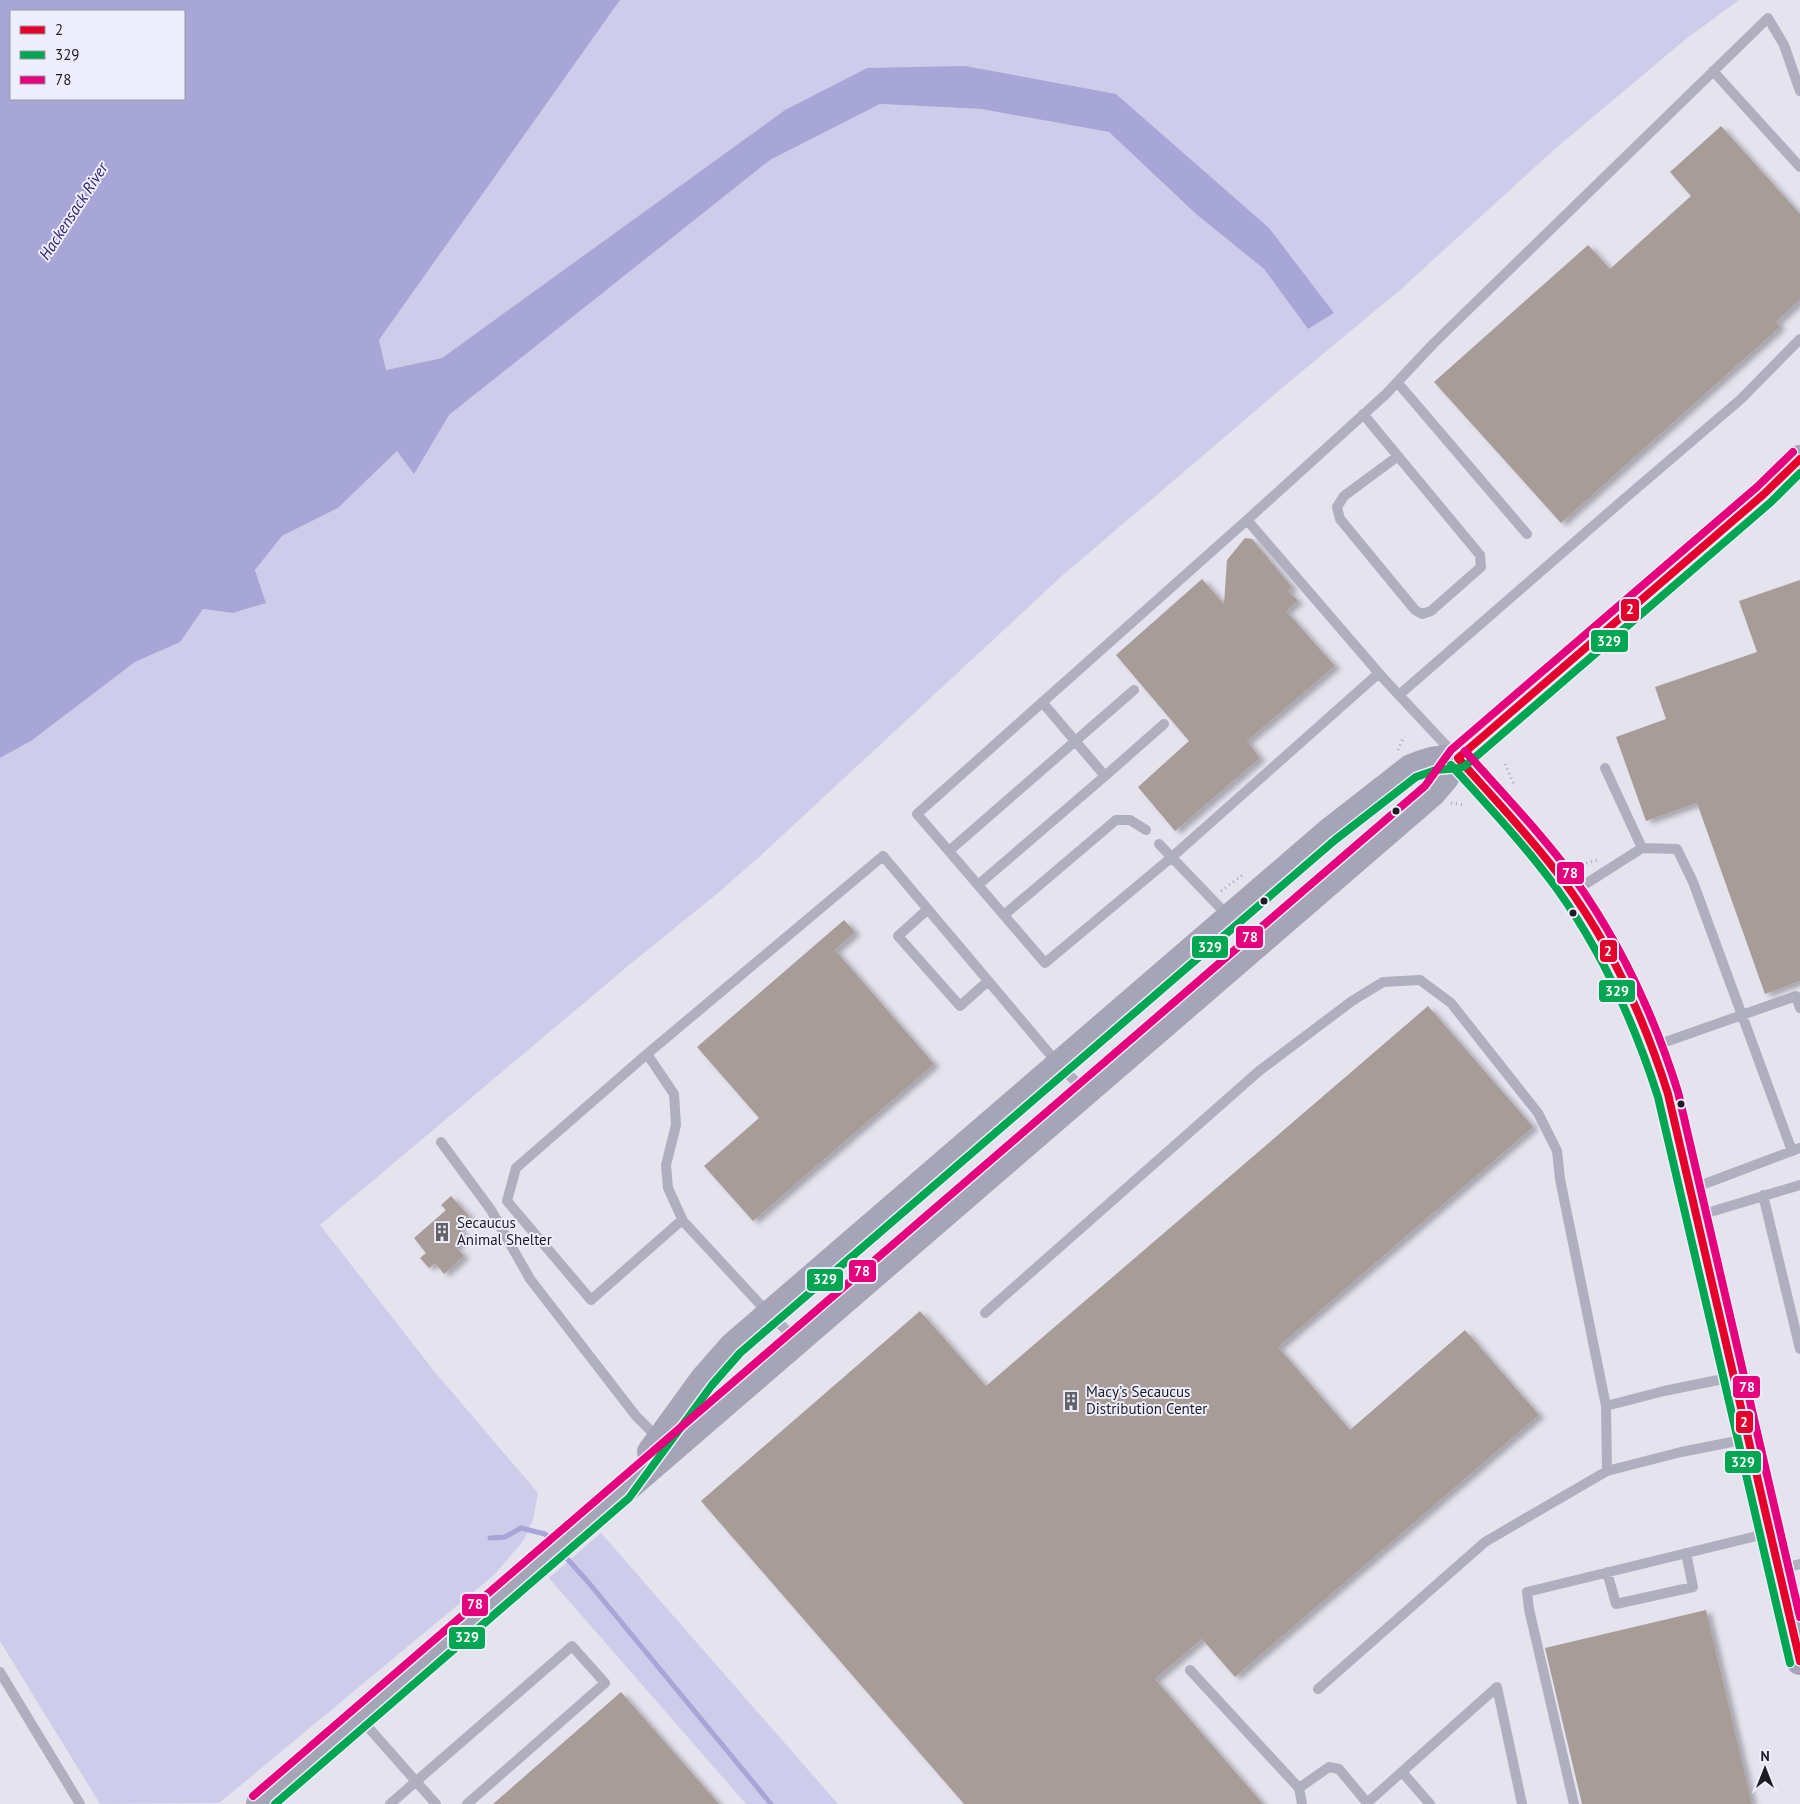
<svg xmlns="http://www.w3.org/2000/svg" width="1800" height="1804" viewBox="0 0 1800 1804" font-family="'PT Sans',sans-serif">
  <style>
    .green { fill: #cdccea }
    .water { fill: #a8a5d7; fill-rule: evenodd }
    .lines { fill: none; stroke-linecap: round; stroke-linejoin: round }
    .stream { stroke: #a8a5d7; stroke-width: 5 }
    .building { fill: #a89c99; filter: url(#shadow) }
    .path { stroke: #a7a6b2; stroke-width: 3; stroke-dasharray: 1 4; stroke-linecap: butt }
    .lane { stroke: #b0afbf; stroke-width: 10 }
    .secondary { stroke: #a6a5b8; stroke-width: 28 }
    .bus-1-casing { stroke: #ededfc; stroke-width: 11 }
    .bus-2-casing { stroke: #ededfc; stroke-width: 11 }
    .bus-3-casing { stroke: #ededfc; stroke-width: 11 }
    .bus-1 { stroke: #e4002b; stroke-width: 8 }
    .bus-2 { stroke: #00a651; stroke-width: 8 }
    .bus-3 { stroke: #e5007d; stroke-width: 8 }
    .bus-dot { fill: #1d1c23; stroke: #ededfc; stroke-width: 2 }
    .labels { text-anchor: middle; stroke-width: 4; stroke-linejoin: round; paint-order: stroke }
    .poi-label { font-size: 15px; fill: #1d1c23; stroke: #ededfc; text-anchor: start }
    .water-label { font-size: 16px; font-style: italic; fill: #332371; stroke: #ededfc }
    .line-badge { stroke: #ededfc; stroke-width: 2 }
    .badge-label { font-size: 14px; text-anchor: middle; font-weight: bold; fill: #fff }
  </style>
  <defs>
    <filter id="shadow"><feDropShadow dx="5.5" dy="3" stdDeviation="2.5" flood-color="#0004"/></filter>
  </defs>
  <rect width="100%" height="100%" fill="#e4e3ee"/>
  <path class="green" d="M620,0H1739L1687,38L1557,147L1400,290L1289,382L1063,575L758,858L713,897L629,965L320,1225L434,1371L538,1493L533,1520L523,1541L494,1575L219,1803L100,1804L0,1641V758L31,741L135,662L179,642L203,609L233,613L266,603L255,570L282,536L338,508L397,451L414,473L449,415L770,160L880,104L981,109L1109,132L1196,214L1264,269L1308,329L1334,313L1116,94L867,68L785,110L442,358L386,370L379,340Z
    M601,1533L838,1804H746L549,1578Z"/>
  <path class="water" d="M0,0H620L379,340L386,370L442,358L785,110L867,68L965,66L1116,94L1269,228L1334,313L1308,329L1264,269L1196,214L1109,132L981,109L880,104L770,160L449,415L414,474L397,451L338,508L282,536L255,570L266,603L233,613L203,609L180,642L135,662L31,741L0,758ZM11,11H184V99H11Z"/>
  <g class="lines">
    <path class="stream" d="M490,1538L505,1537L521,1528L545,1534L551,1541
      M562,1553L589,1583L771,1804"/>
  </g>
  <path class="building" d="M1721,126L1800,214V300L1776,322L1780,327L1561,523L1434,382L1588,245L1610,269L1691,196L1670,172Z
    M1245,538L1252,539L1292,587L1288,591L1298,601L1286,611L1335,666L1247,741L1260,758L1175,831L1138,787L1189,741L1116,655L1202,579L1224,604L1227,560Z
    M1800,580V981L1765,994L1697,803L1646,821L1616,737L1666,719L1655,687L1757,652L1739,601Z
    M844,920L855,932L835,950L934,1064L753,1221L704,1166L759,1118L697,1047Z
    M1428,1006L1533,1127L1278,1347L1350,1430L1465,1330L1539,1415L1235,1677L1202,1639L1155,1679L1263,1804H964L701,1501L920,1311L986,1386Z
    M451,1196L469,1216L457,1227L466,1236L455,1246L464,1256L444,1274L435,1263L429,1268L420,1258L426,1253L414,1238L446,1210L441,1205Z
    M1706,1610L1752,1804H1582L1545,1648Z
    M621,1692L719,1804H493Z"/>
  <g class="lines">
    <path class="path" d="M1398,750L1404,736
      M1505,764L1515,787
      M1451,803L1463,805
      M1577,861L1584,864L1597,860
      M1221,891L1244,874"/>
    <path class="lane" d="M1713,71L1800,167
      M1397,382L1527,534
      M1363,414L1480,555L1481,567L1431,611L1422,614L1415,610L1340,519L1337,507L1344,496L1398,456
      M1247,520L917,814L1045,963L1172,857L1379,673
      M1399,695L1623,500L1741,399L1800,339
      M1454,754L1384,679L1247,520L1386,394L1434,343L1768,18L1784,45L1800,91
      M1605,768L1642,848
      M1105,776L1164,724
      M1159,844L1230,918L1253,945
      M949,851L1134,690
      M978,885L1105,776L1042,702
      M1573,892L1642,848L1677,849L1693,882L1792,1151
      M928,909L898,936L960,1006L988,981
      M1004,915L1116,820H1130L1146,830
      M1654,1046L1796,996L1800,1008
      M647,1054L674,1094L676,1125L666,1165L668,1188L684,1223
      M441,1142L491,1210L530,1279L636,1416L659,1439
      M1691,1189L1800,1148
      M1763,1195L1800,1349
      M1697,1216L1800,1185
      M985,1313L1259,1071L1352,1001L1383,982L1420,980L1451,1003L1538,1113L1557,1151L1560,1179L1606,1406L1664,1391L1733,1377
      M796,1339L770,1315L682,1220L591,1300L507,1201L516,1168L647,1054L883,856L1059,1065L1085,1091
      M1606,1406L1607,1471
      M1779,1569L1800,1564
      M1607,1572L1616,1604L1693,1587L1686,1553
      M1190,1670L1299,1788L1302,1804
      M0,1672L80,1804
      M1318,1689L1485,1542L1607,1471L1681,1452L1747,1439
      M360,1718L436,1804
      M1402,1772L1430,1804
      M1299,1788L1329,1767L1339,1769L1368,1804
      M1367,1803L1497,1687L1522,1804
      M390,1804L572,1646L605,1683L467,1804
      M1574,1804L1529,1609L1527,1592L1769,1533"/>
    <path class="secondary" d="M1458,758C1494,799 1533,839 1565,883C1614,950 1644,1015 1668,1094L1800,1661
      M651,1452L704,1379L733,1346L1329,832L1411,768C1427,761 1440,758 1458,758
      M260,1804L1432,793L1444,779L1458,758L1764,494L1800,459"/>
    <g class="bus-1-casing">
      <path id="bus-1" d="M1458,758C1494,799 1532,838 1565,883C1612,947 1644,1018 1668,1094L1800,1661
        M1458,758L1764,494L1800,459"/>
    </g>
    <g class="bus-2-casing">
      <path id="bus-2" d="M1451,765C1487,805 1525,845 1557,889C1603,953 1634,1022 1658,1097L1790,1663
        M275,1804L629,1498L712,1385L740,1353L1335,840L1416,777L1436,770L1459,768L1465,766L1771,502L1800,473"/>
    </g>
    <g class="bus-3-casing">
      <path id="bus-3" d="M1465,751C1502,793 1541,833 1574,878C1621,944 1654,1015 1678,1092L1800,1617
        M253,1796L1425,786L1451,750L1757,487L1793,452"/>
    </g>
    <use href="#bus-1" class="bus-1"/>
    <use href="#bus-2" class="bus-2"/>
    <use href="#bus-3" class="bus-3"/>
  </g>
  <defs>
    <g id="building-bare" transform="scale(1.5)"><path d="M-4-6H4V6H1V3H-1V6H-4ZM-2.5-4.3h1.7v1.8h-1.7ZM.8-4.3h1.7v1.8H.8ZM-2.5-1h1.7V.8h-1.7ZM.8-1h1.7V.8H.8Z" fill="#63626a" stroke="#ededfc" stroke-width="2.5" paint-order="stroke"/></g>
  </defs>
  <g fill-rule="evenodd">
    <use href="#building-bare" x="442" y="1232"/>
    <use href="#building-bare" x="1071" y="1401"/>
  </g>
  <g class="bus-dot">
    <circle cx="1396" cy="811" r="4.5"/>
    <circle cx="1264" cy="901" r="4.5"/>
    <circle cx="1573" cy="913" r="4.5"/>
    <circle cx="1681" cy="1104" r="4.5"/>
  </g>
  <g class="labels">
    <g class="poi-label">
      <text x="457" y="1228">Secaucus<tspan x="457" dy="17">Animal Shelter</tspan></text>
      <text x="1086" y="1397">Macy's Secaucus<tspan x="1086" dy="17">Distribution Center</tspan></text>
    </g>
    <g class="water-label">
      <text transform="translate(73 211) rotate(-57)" y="6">Hackensack River</text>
    </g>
  </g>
  <g class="line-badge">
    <rect x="1620" y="598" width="20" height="24" rx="5" fill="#e4002b"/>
    <rect x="1590" y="629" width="39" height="24" rx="5" fill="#00a651"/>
    <rect x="1556" y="861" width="29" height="24" rx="5" fill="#e5007d"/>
    <rect x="1235" y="925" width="29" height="24" rx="5" fill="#e5007d"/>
    <rect x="1191" y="935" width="38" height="24" rx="5" fill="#00a651"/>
    <rect x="1599" y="939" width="19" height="24" rx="5" fill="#e4002b"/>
    <rect x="1598" y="979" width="38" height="24" rx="5" fill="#00a651"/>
    <rect x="848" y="1259" width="29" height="24" rx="5" fill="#e5007d"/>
    <rect x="806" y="1268" width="38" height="24" rx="5" fill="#00a651"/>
    <rect x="1732" y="1375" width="29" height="24" rx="5" fill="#e5007d"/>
    <rect x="1735" y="1410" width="19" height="24" rx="5" fill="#e4002b"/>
    <rect x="1724" y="1450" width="38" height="24" rx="5" fill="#00a651"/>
    <rect x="461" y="1593" width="28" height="24" rx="5" fill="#e5007d"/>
    <rect x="448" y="1626" width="38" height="24" rx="5" fill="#00a651"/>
  </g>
  <g class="badge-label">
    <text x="1630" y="614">2</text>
    <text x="1609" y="646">329</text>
    <text x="1570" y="878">78</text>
    <text x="1250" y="942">78</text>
    <text x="1210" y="952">329</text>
    <text x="1608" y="956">2</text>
    <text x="1617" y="996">329</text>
    <text x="862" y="1276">78</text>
    <text x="825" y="1284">329</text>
    <text x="1747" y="1392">78</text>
    <text x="1744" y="1427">2</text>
    <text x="1743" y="1467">329</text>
    <text x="475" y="1609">78</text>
    <text x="467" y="1642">329</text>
  </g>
  <rect x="10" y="10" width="175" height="90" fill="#ededfc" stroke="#9a99a5"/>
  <rect x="20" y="26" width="25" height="8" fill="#e4002b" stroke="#9a99a5"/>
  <text x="55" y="35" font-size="15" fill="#1d1c23">2</text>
  <rect x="20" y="51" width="25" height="8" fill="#00a651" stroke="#9a99a5"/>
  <text x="55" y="60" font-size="15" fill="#1d1c23">329</text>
  <rect x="20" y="76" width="25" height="8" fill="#e5007d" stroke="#9a99a5"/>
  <text x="55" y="85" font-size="15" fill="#1d1c23">78</text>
  <g transform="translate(1765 1769)" stroke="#ededfc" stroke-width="4" paint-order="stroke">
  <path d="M0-4L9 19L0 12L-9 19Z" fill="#1d1c23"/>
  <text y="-8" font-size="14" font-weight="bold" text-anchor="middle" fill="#1d1c23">N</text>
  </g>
</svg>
